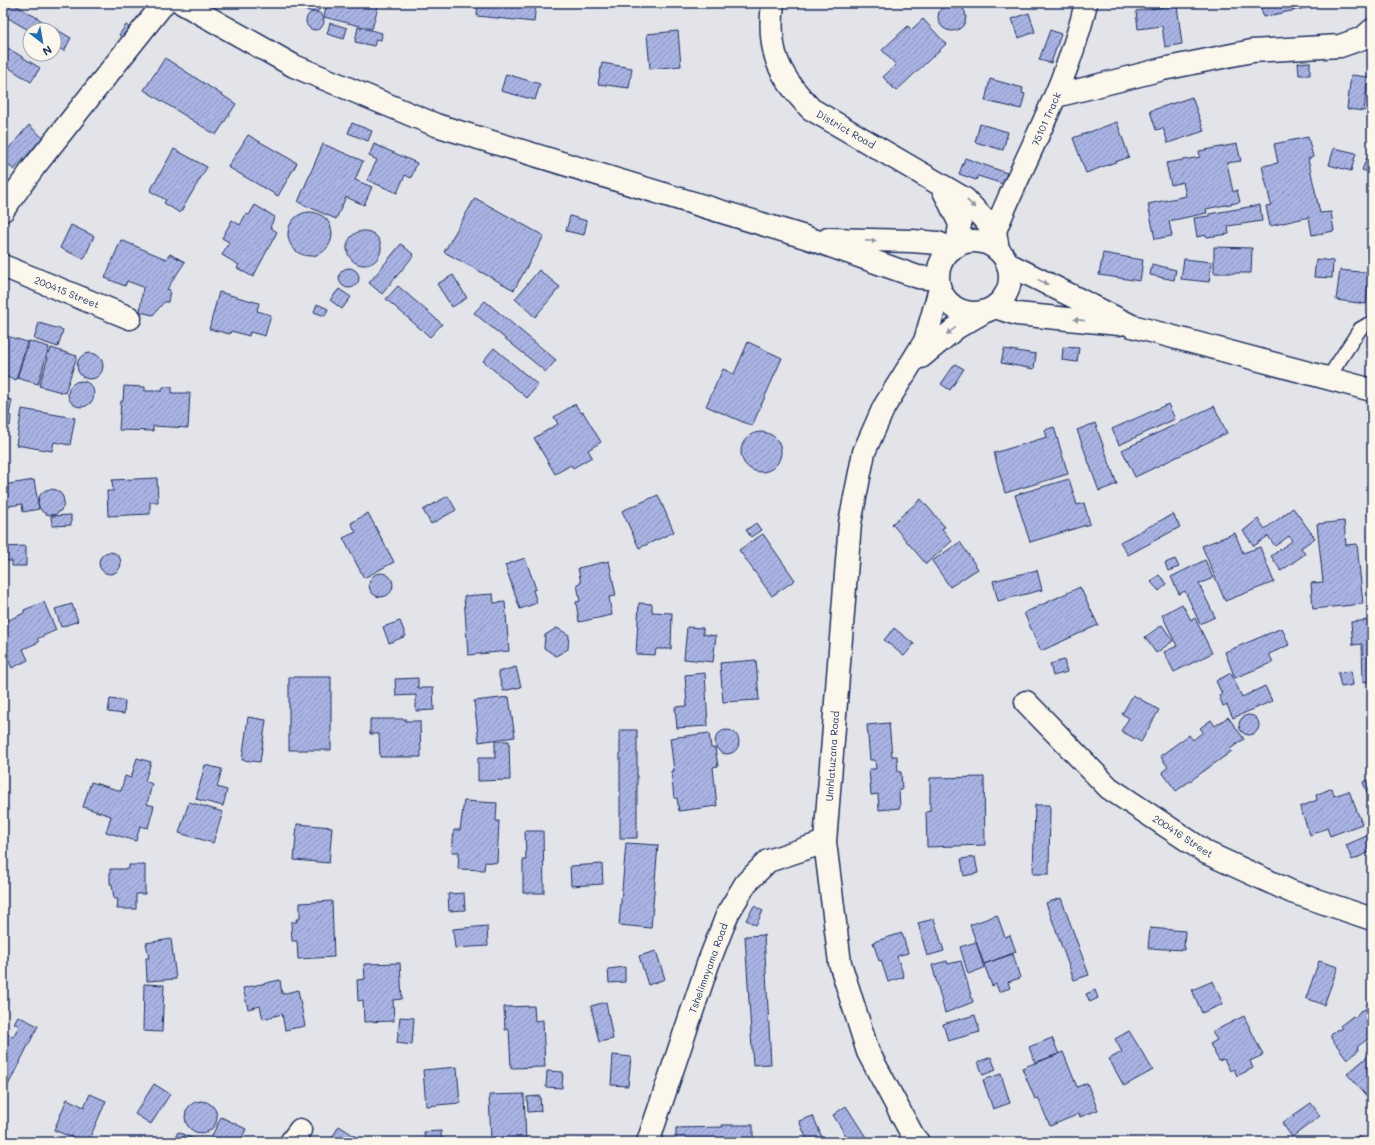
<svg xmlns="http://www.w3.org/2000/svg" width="1375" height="1145" viewBox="0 0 1375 1145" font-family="Mali,sans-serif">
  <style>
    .building { fill: url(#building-hatch); stroke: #1b2f5e }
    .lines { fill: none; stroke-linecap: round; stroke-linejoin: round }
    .lane-casing { stroke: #1b2f5e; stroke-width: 16 }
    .street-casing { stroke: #1b2f5e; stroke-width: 25 }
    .secondary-casing { stroke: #1b2f5e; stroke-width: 25 }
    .lane { stroke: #fbf7ec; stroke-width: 13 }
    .street { stroke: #fbf7ec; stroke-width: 22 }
    .secondary { stroke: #fbf7ec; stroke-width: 22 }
    .oneway { fill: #8b93a5 }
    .labels { text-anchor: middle; stroke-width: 3; stroke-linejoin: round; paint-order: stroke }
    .street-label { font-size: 10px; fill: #1b2f5e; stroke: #fbf7ec }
  </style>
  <defs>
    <pattern id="building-hatch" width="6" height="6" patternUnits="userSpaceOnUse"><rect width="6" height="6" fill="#aab4e4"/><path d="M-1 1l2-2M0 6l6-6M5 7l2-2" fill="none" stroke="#8a93bc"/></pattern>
  </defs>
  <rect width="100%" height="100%" fill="#e3e3ea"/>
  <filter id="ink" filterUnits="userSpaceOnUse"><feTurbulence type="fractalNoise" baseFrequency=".025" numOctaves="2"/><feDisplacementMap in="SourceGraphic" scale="8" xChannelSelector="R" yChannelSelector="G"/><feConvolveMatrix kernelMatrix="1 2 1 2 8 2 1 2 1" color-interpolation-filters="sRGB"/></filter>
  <g filter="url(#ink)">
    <path class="building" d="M8,3H12L71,38L64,51L54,45V30L30,31L3,15V11Z
      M298,3H325L318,11L313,12L304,10Z
      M327,3H379L372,29L324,17Z
      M478,3H536L534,22L477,16Z
      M1260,3H1324V4L1263,17Z
      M938 17a14 14 0 1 1 28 0a14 14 0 1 1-28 0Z
      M1177,5L1182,44L1165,47L1162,26L1138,29L1136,11Z
      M306 21a9 9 0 1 1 18 0a9 9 0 1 1-18 0Z
      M1029,13L1035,32L1019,38L1012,19Z
      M923,19L946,44L896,91L883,77L896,65L882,50L908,26L911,30Z
      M330,23L347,28L344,39L327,34Z
      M126,25L135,31L128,42L119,35Z
      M358,27L382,33L381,40L376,39L374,46L355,42Z
      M1050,30L1061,34L1051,63L1039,60Z
      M678,31L681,66L650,69L647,34Z
      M3,45L40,68L31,82L3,64Z
      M165,58L236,104L216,135L144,90Z
      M1310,62V75H1299L1298,63Z
      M602,63L632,68L629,88L598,84Z
      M506,74L540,84L535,100L501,91Z
      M1351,75L1368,77L1364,111L1347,109Z
      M990,79L1023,88L1022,93L1025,94L1021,109L985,101Z
      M1192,97L1204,131L1168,143L1163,128L1156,130L1150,111Z
      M1117,122L1129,157L1086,173L1073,138Z
      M352,123L372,131L368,141L348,133Z
      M980,124L1008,132L1003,150L975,142Z
      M29,125L43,138L14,170L3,160V155Z
      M248,135L297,163L278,196L228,167Z
      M1308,137L1313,157L1308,159L1320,213L1331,212L1334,231L1312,235L1309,217L1270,226L1266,206L1271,205L1262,166L1278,163L1274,144Z
      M323,144L363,161L355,180L372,187L364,205L346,197L336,219L298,202Z
      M374,144L417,163L411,178L405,175L397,193L367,180L377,160L369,156Z
      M1237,144L1241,161L1227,163L1233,192L1237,190L1240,202L1206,209L1207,213L1169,221L1172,236L1155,239L1148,204L1186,196L1183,182L1171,185L1166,163L1200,157L1199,151Z
      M1334,148L1356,153L1351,171L1329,165Z
      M174,149L207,167L180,213L164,203L166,200L150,191Z
      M965,158L1007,173L1003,184L978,176L976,180L959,174Z
      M1367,158L1372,160V173L1362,170Z
      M475,198L544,236L514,290L444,252Z
      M255,205L275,217L270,227L277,232L253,277L237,268L239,265L222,255L229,242L222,238L232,220L240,225L246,214L249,215Z
      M1260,205L1262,221L1228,226L1229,234L1207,237L1206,235L1197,237L1194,218L1209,216V214Z
      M288 234a22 22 0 1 1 44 0a22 22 0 1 1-44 0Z
      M570,216L587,221L584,235L566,231Z
      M71,225L94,236L84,259L60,248Z
      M347 248a17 17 0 1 1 34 0a17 17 0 1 1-34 0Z
      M121,240L166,259L170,254L185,262L167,289L170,290L168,302H164L153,315L140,312L143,287L127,281L125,286L105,278Z
      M401,244L414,255L382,294L369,283Z
      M1214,247L1252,248L1251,273H1214Z
      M1103,253L1143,260L1140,281L1099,275Z
      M1184,259L1212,262L1209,282L1181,279Z
      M1316,259L1333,261L1332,278L1314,277Z
      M1152,264L1176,270L1174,280L1150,275Z
      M339 278a10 10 0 1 1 20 0a10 10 0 1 1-20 0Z
      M539,270L560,287L535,317L515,299Z
      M1340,270L1369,273L1366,304L1336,300Z
      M453,275L467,298L452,307L437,284Z
      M398,286L442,324L430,337L386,299Z
      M339,289L351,297L342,309L330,300Z
      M219,292L259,303L257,311L271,315L265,336L250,332L249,336L231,331L230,334L209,329Z
      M485,301L556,360L546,372L474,313Z
      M317,304L328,309L325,316L314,312Z
      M39,323L63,330L58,347L34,339Z
      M3,335L27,342L16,380L3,376Z
      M29,341L49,347L38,384L17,378Z
      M748,342L782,358L752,426L706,406L723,369L734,374Z
      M1063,347L1079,348L1077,362L1062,360Z
      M51,348L77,356L65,393L39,386Z
      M494,348L538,385L527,398L483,361Z
      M1004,349L1036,354L1034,369L1001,363Z
      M77 366a13 13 0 1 1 26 0a13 13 0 1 1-26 0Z
      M955,364L964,369L950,390L941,384Z
      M68 394a13 13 0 1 1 26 0a13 13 0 1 1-26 0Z
      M124,386L145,387V391H162L163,387H172V393H190L188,428L153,426V431L119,430L121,401H123Z
      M3,398L12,400L9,415L11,416L10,426L3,424Z
      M575,404L581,413L583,412L601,442L588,450L592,457L573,468L571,465L555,474L534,438L558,424L554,417Z
      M1168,404L1175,419L1119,445L1112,429Z
      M1214,406L1227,433L1135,477L1122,450Z
      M22,409L75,418L70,445L54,442L52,451L16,445Z
      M1095,423L1117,484L1099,491L1077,430Z
      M1054,427L1068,474L1005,493L994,453L1047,437L1045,430Z
      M741 452a20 20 0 1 1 40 0a20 20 0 1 1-40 0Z
      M157,478L158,502H150V514L108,516L107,491H113L112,480Z
      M1069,479L1077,505L1084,503L1090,524L1030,542L1015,495Z
      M34,480L39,509L23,512L22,504L3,507V485Z
      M38 502a13 13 0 1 1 26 0a13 13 0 1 1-26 0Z
      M658,495L674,532L639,548L622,511Z
      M448,496L456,510L431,524L423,510Z
      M921,499L945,527L942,529L952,541L926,564L892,524Z
      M1293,508L1315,538L1301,548L1305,554L1281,571L1271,556L1292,541L1289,536L1275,546L1268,536L1254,546L1243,531L1258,519L1265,529Z
      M368,513L394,562L364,578L343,538L356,532L351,523Z
      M1173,514L1180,527L1128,555L1120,542Z
      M71,515V525L52,526L51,516Z
      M1344,521L1346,545L1357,544L1363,604L1313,609L1311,583L1323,582L1317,524Z
      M756,523L761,530L751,537L746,530Z
      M1235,533L1243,553L1260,547L1274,582L1225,601L1202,546Z
      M763,534L795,580L772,596L739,550Z
      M960,542L978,569L950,587L932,561Z
      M26,546V566H12V561H3V547Z
      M99 563a11 11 0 1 1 22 0a11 11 0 1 1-22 0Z
      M525,558L536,589L533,590L537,603L520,609L505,565Z
      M1175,559L1179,567L1168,571L1165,563Z
      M1205,560L1213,578L1199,584L1215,617L1200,624L1185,591L1179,594L1171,577Z
      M609,561L616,596L609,597L612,615L579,622L576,602L580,601L577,584L581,583L578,568Z
      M1037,570L1042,590L998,601L993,581Z
      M369 585a12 12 0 1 1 24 0a12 12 0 1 1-24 0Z
      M1159,575L1167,584L1159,591L1151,582Z
      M1080,587L1098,625L1041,651L1024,613Z
      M493,594L494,603L505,602L509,651L468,655L464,596Z
      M44,602L56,630L37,639L39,642L23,649L28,660L12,668L3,649V620L8,618L9,620L24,613V610Z
      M639,603L652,604V612L672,613L671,649H656L655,655L636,654Z
      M72,604L78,621L61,627L55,609Z
      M1182,604L1191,620L1195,618L1212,653L1174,672L1164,652L1177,646L1162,615Z
      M1372,613V681L1363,682L1362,644L1353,645L1351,622L1370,620V614Z
      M400,621L406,636L389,643L383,627Z
      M1162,625L1173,641L1156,653L1145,637Z
      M687,627L703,628V634L716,636L713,662L684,659Z
      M557,628L569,635L568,649L556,656L544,648L545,635Z
      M894,628L914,644L904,656L884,640Z
      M1282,628L1289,645L1269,654L1273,662L1235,678L1225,652Z
      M756,660L759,700L723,702L720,663Z
      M1064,660L1067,672L1053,676L1050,664Z
      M516,667L521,687L503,691L498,672Z
      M1351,671L1353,685L1341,687L1338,673Z
      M705,673L708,726L677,728L675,707L687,706L685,675Z
      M1231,673L1242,697L1265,686L1272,701L1233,718L1227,705L1223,706L1219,696L1222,694L1216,681Z
      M289,677H331V750H289Z
      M418,678V688H433L434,710L416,711V695L396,696L395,679Z
      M1133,695L1159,710L1141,742L1121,731L1129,718L1122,714Z
      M509,697L515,737L479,742L474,701Z
      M110,699L125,701L124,714L108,712Z
      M1239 725a10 10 0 1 1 20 0a10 10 0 1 1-20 0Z
      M248,717L266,720L260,762L242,760Z
      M1228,717L1244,739L1230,749L1232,751L1176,791L1162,772L1168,767L1160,756L1189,735L1193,740L1203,732L1200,728L1211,720L1215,726Z
      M370,719H406L405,721H420L421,757H380L379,734H370Z
      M889,723L892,756H897L898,772H901L902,790H899L900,808L879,810L878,794L871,795L869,769H876L875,760H870L867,725Z
      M620,730H637V838H620Z
      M715 742a12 12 0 1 1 24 0a12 12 0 1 1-24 0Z
      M709,733L711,748H715L718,766L713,767L717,806L679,811L677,798H674L671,771H674L670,738Z
      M495,741H509L510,780L478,781V758H495Z
      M137,758L151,762L145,781L152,784L147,804L154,806L148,828L140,826L136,841L106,832L111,816L83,807L91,782L121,791L125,776L131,778Z
      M205,765L222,769L217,787L227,790L223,806L196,799Z
      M984,777L985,845L927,847L926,812L930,811V778Z
      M1372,779V806L1363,782Z
      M1332,788L1334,796L1349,791L1362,824L1330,836L1327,828L1310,835L1300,807L1317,800L1316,795Z
      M464,801L497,803L496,821H499L497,863L485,862L484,870L458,869L459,852H452L454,830H460Z
      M189,802L223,812L213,843L179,833Z
      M1035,805H1050L1049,874H1033Z
      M297,824L332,827L329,863L294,860Z
      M525,831H543L544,893H523V860H526Z
      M1371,834L1372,851L1352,860L1346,845Z
      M626,843L658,845L651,928L619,925Z
      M975,857L978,873L964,876L961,859Z
      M602,864L603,884L571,886L570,866Z
      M129,865H145V894H136V909H117L118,899H114L112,884H110V869H129Z
      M464,893L465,910L449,911L448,894Z
      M1061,898L1089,975L1074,980L1046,903Z
      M332,901L334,957L298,959L297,941H292L291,922H297L296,919H300V903Z
      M754,906L763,911L756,925L746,920Z
      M997,915L1005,937L1010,935L1016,952L984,964L970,925Z
      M934,919L944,951L927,956L918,923Z
      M487,926L488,946L455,948L453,929Z
      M1150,928L1185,931L1184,950L1148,948Z
      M902,933L908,953L897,956L904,977L888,982L881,960L879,961L873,942Z
      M764,935L771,1064L753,1065L745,936Z
      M171,939L176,979L147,981L146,958H149L146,943Z
      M976,942L984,968L968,974L960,947Z
      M656,951L665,979L648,985L639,956Z
      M1013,954L1020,978L1008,982L1010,988L999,992L996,984L992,986L984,964Z
      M947,961L948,964L961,961L973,1002L945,1013L932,965Z
      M1319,961L1338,967L1324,1005L1306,998Z
      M400,963L402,999L393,1000L394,1021L364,1022L363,1000L358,1001L357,980L365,979L364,964Z
      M625,967V982L609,983L608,969Z
      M280,980L282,994L298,990L305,1026L285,1030L282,1014L263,1019L260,1006L248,1009L243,988Z
      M1213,981L1223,1004L1202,1013L1192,990Z
      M144,984L164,985L162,1032L143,1031Z
      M1095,990L1098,998L1090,1002L1086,994Z
      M1372,1000V1039L1370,1037L1357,1047L1359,1050L1347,1059L1331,1038V1035L1336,1030L1342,1029L1340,1026L1353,1016L1355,1018L1360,1011L1367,1009L1365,1006Z
      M606,1002L613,1039L599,1042L591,1006Z
      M534,1006L535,1021L543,1020L545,1067L511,1068L509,1029L505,1030L504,1007Z
      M975,1015L980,1032L948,1041L943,1024Z
      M18,1016L38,1026L3,1095V1055L7,1048L3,1046L8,1034L13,1037L19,1026L14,1023Z
      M1244,1016L1263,1055L1250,1061L1253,1068L1237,1076L1234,1069L1230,1071L1224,1059L1219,1061L1210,1044L1217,1040L1212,1032Z
      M400,1017L414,1018L412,1045L397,1043Z
      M1129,1031L1153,1070L1124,1086L1109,1059L1122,1052L1115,1039Z
      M1052,1038L1059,1054L1035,1063L1029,1047Z
      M1063,1052L1077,1087L1087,1083L1098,1110L1080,1117L1079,1114L1050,1126L1038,1098L1035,1099L1022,1068Z
      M1372,1053V1102L1347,1074Z
      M613,1055L631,1057L628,1086L611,1085Z
      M991,1057L996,1070L983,1075L978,1062Z
      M457,1067L460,1103L426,1106L423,1070Z
      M547,1071L563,1072L562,1088L546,1087Z
      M1001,1074L1010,1103L993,1109L983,1080Z
      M154,1084L170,1094L151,1124L135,1114Z
      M90,1094L106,1101L88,1142H83L54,1130L67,1099L84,1107Z
      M524,1094L526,1142H491L489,1095Z
      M540,1096L541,1111L528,1112L527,1097Z
      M185 1117a16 16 0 1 1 32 0a16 16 0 1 1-32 0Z
      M1311,1103L1320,1116L1292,1137L1282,1123Z
      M846,1106L869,1142H850L833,1115Z
      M813,1116L824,1142H808L799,1121Z
      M221,1117L246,1129L240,1142H209Z
      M722,1125H753V1140H726V1142H676V1128L723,1127Z
      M339,1126L364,1142H326L327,1139L330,1141Z
      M441,1131V1137L449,1142H425L424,1132Z
      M178,1132L200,1142H173Z
      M1357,1136L1370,1142H1354Z"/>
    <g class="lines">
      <g class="lane-casing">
        <path id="lane" d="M1328,378L1360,329L1372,322"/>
      </g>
      <g class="street-casing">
        <path id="street" d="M773,3C767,51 778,75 811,109L965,199L995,231L998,250
          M1056,96L1163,69L1252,51L1340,46L1363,38L1372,30
          M941,185L960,224L957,246
          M3,210L34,167L164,3
          M995,231C1026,154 1068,84 1086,3
          M3,266L130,318
          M1026,702L1109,788L1207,853L1292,892L1372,919
          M291,1142L300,1130"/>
      </g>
      <g class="secondary-casing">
        <path id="secondary" d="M182,3L294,66L436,125L805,237L918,277L938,279
          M828,239L912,241L938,243L952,249
          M938 277a36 36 0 1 1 72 0a36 36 0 1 1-72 0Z
          M1008,264L1132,326L1372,390
          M995,307L1017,314L1119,324
          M921,357L956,328L984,312
          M648,1142L708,964L728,913L746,883L768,861L825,842
          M918,1142L913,1136L868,1052L840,963L825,842L850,523L864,452L884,407L925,341L940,289"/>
      </g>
      <use href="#lane" class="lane"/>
      <use href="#street" class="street"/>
      <use href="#secondary" class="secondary"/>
    </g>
    <defs><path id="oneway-solid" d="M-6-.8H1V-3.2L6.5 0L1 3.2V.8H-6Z"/></defs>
    <g class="oneway">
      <use href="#oneway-solid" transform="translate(971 204) rotate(44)"/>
      <use href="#oneway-solid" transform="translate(871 241) rotate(1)"/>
      <use href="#oneway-solid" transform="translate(1043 282) rotate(26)"/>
      <use href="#oneway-solid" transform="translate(1079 320) rotate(-174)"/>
      <use href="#oneway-solid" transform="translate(951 331) rotate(144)"/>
    </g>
  </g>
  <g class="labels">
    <g class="street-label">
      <text transform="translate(1046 119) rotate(-66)" y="4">75101 Track</text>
      <text transform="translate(846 129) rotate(30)" y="4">District Road</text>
      <text transform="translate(67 292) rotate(22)" y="4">200415 Street</text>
      <text transform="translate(832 756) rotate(-86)" y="4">Umhlatuzana Road</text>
      <text transform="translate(1183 836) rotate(33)" y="4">200416 Street</text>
      <text transform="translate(708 968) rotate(-70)" y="4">Tshelimnyama Road</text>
    </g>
  </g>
  <rect width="1375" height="1145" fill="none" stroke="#fbf7ec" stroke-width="16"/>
  <rect x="8" y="8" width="1359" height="1129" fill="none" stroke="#1b2f5e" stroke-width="1.5" filter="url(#ink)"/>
  <g transform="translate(42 42) rotate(149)"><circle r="19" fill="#fbf7ec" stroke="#a1a7b3"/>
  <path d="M0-3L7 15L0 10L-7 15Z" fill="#1f6fb2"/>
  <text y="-6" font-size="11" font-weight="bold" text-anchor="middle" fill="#1b2f5e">N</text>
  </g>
</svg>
